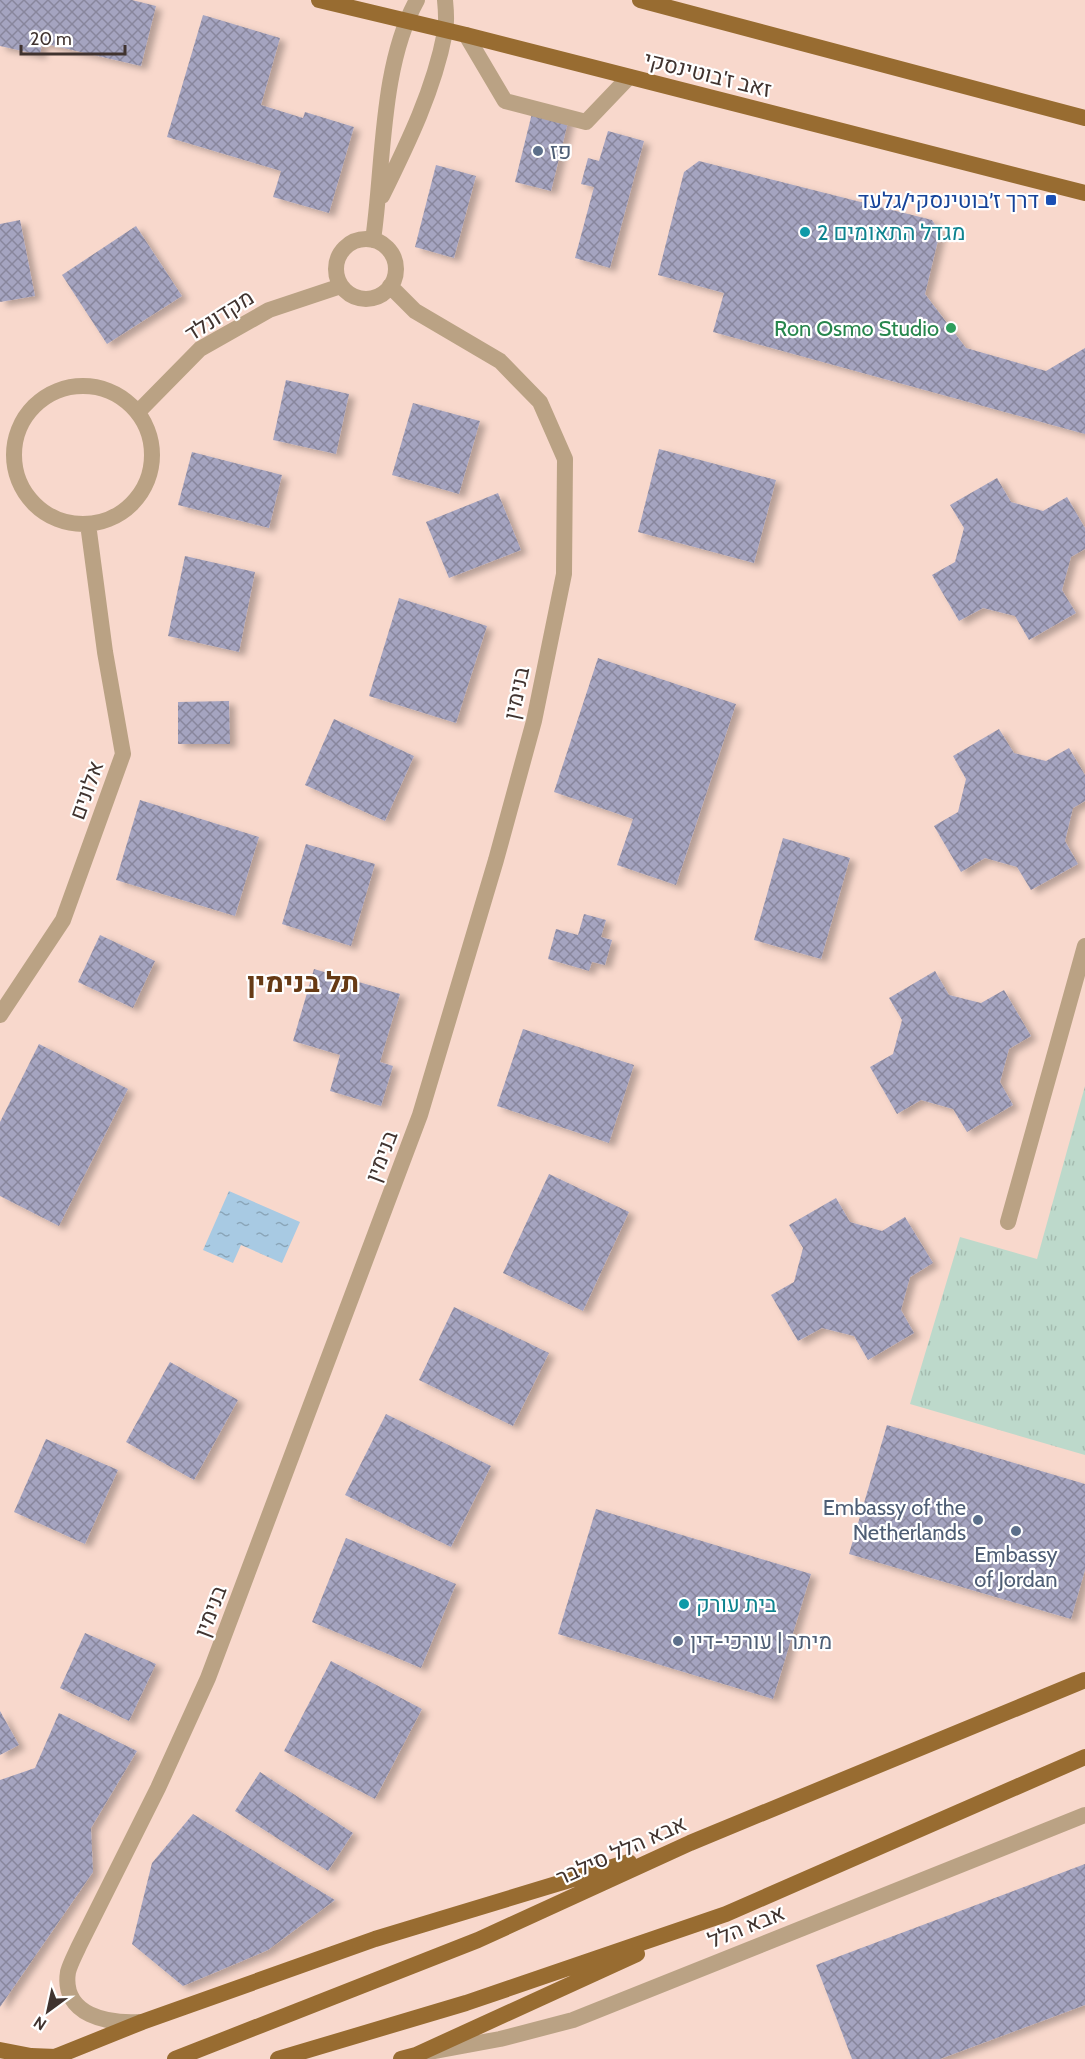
<svg xmlns="http://www.w3.org/2000/svg" width="1085" height="2059" viewBox="0 0 1085 2059" font-family="Cabin,Heebo,sans-serif">
  <style>
    .grass { fill: url(#grass-tufts) }
    .water { fill: url(#water-ripples) }
    .building { fill: url(#building-cross-hatch); filter: url(#shadow) }
    .lines { fill: none; stroke-linecap: round; stroke-linejoin: round }
    .service { stroke: #baa284; stroke-width: 16 }
    .minor { stroke: #baa284; stroke-width: 16 }
    .tertiary { stroke: #baa284; stroke-width: 16 }
    .primary { stroke: #986c31; stroke-width: 16 }
    .service-dot { fill: #5c6f8a; stroke: #fff; stroke-width: 2 }
    .transit-dot { fill: #1a4fb4; stroke: #fff; stroke-width: 2 }
    .culture-dot { fill: #0f9aa8; stroke: #fff; stroke-width: 2 }
    .leisure-dot { fill: #2e9e5b; stroke: #fff; stroke-width: 2 }
    .labels { text-anchor: middle; stroke-width: 4.5; stroke-linejoin: round; paint-order: stroke }
    .street-label { font-size: 22px; fill: #40332f; stroke: #fff }
    .service-label { font-size: 22px; fill: #4e5e75; stroke: #fff; text-anchor: start }
    .transit-label { font-size: 22px; fill: #164399; stroke: #fff; text-anchor: end }
    .culture-label { font-size: 22px; fill: #0d838f; stroke: #fff; text-anchor: start }
    .leisure-label { font-size: 22px; fill: #27864d; stroke: #fff; text-anchor: end }
    .district-label { font-size: 28px; font-weight: bold; fill: #663a15; stroke: #fff }
  </style>
  <defs>
    <pattern id="grass-tufts" width="24" height="20" patternUnits="userSpaceOnUse" patternTransform="scale(1.5)"><rect width="24" height="20" fill="#bdd9cb"/><path d="M3 7l-1-3M5 7V3M7 7l1-3M15 17l-1-3M17 17v-4M19 17l1-3" fill="none" stroke="#a4bbaf"/></pattern>
    <pattern id="water-ripples" width="26" height="14" patternUnits="userSpaceOnUse" patternTransform="scale(1.5)"><rect width="26" height="14" fill="#a8cae3"/><path d="M2 4q2-2 4 0t4 0M15 11q2-2 4 0t4 0" fill="none" stroke="#8aa5b8"/></pattern>
    <pattern id="building-cross-hatch" width="8" height="8" patternUnits="userSpaceOnUse" patternTransform="scale(1.5)"><rect width="8" height="8" fill="#a5a4c0"/><path d="M0 0l8 8M0 8l8-8" fill="none" stroke="#88869c"/></pattern>
    <filter id="shadow"><feDropShadow dx="6" dy="4" stdDeviation="3" flood-color="#0004"/></filter>
  </defs>
  <rect width="100%" height="100%" fill="#f8d8cc"/>
  <path class="grass" d="M1085,1086V1455L910,1404L960,1237L1037,1259Z"/>
  <path class="water" d="M229,1191L300,1222L282,1263L241,1245L233,1263L203,1250Z"/>
  <path class="building" d="M0,0H132L156,6L141,66L42,43L40,55L0,46Z
    M203,15L280,38L261,105L303,118L305,112L354,127L329,213L273,197L281,171L167,137Z
    M534,105L570,114L551,191L515,182Z
    M608,131L644,141L610,268L575,258L594,187L581,184L588,158L599,161Z
    M699,161L932,220L940,232L925,294L966,348L1046,371L1085,348V434L713,332L724,293L658,275L684,172Z
    M436,165L476,176L454,258L415,247Z
    M20,220L35,296L0,302V224Z
    M136,226L182,296L107,344L62,275Z
    M286,380L349,394L336,454L273,440Z
    M413,403L480,421L459,494L392,475Z
    M659,449L776,480L754,563L638,532Z
    M192,452L282,475L269,528L178,505Z
    M997,478L1011,502L1043,511L1067,497L1085,528V549L1071,557L1062,590L1076,613L1029,640L1015,616L983,608L959,621L932,575L955,562L964,528L950,505Z
    M498,493L521,550L449,578L426,522Z
    M185,556L255,572L239,652L168,636Z
    M399,598L487,626L456,723L369,696Z
    M598,658L736,704L676,885L617,865L633,819L554,792Z
    M229,701L230,744H178V702Z
    M334,719L414,756L385,821L305,785Z
    M999,729L1014,753L1046,761L1069,748L1085,775V801L1073,808L1065,841L1078,864L1031,890L1017,867L985,858L961,872L934,826L958,812L966,779L953,756Z
    M140,800L259,837L235,916L116,880Z
    M783,838L850,858L821,959L754,940Z
    M306,844L375,864L351,946L282,924Z
    M584,914L606,920L601,937L612,940L605,965L592,962L589,971L548,959L556,929L578,935Z
    M100,935L155,961L133,1008L78,982Z
    M314,969L400,994L380,1062L393,1066L381,1106L330,1091L340,1055L293,1041Z
    M935,971L949,995L981,1003L1004,990L1031,1036L1009,1049L1000,1082L1013,1105L967,1132L953,1109L921,1100L897,1114L870,1067L893,1054L902,1020L889,998Z
    M523,1029L634,1065L609,1143L497,1106Z
    M39,1044L128,1089L59,1226L0,1196V1122Z
    M549,1174L629,1212L583,1311L503,1273Z
    M836,1198L850,1222L882,1231L905,1217L933,1263L910,1277L901,1310L914,1333L868,1360L854,1336L822,1328L798,1341L771,1295L794,1282L803,1248L789,1225Z
    M454,1307L549,1353L513,1426L419,1380Z
    M170,1362L238,1400L194,1480L126,1442Z
    M386,1414L491,1466L451,1547L345,1495Z
    M887,1425L1085,1484V1570L1071,1619L849,1554Z
    M46,1439L118,1470L85,1544L14,1512Z
    M596,1509L811,1574L773,1699L558,1634Z
    M346,1538L456,1584L421,1668L312,1622Z
    M85,1633L156,1664L129,1721L60,1688Z
    M331,1661L422,1709L375,1799L284,1751Z
    M0,1711L19,1745L0,1755Z
    M59,1713L137,1751L91,1828L93,1872L0,2007V1780L35,1768Z
    M260,1772L353,1833L328,1871L235,1811Z
    M193,1814L335,1900L268,1950L183,1986L132,1944L152,1863Z
    M1085,1864V2005L940,2059H852L816,1965Z"/>
  <g class="lines">
    <path class="service" d="M466,35L505,101L586,122L629,77
      M1008,1222L1085,946"/>
    <path class="minor" d="M382,196C408,143 434,90 445,32C447,22 446,10 445,0
      M336 269a30 30 0 1 1 60 0a30 30 0 1 1-60 0Z
      M373,240C384,165 380,66 417,0
      M14 455a69 69 0 1 1 138 0a69 69 0 1 1-138 0Z
      M138,412L200,349L269,310L341,286
      M0,1015L63,920L123,754L105,652L88,524
      M141,2022C109,2024 61,2016 68,1972C70,1964 75,1955 79,1946L158,1788L208,1678L420,1115L496,860L534,721L564,574L565,459L540,402L500,361L415,311L390,286"/>
    <path class="tertiary" d="M429,2052L500,2039L573,2020L1085,1815"/>
    <path class="primary" d="M319,0L466,35L1085,193
      M640,0L1085,118
      M0,2050L31,2056L56,2057
      M50,2059L142,2022L375,1939L629,1862
      M175,2059L478,1940L690,1843L1085,1680
      M278,2059L466,2003L726,1914L1085,1757
      M401,2059L416,2055L637,1954"/>
  </g>
  <g class="service-dot">
    <circle cx="538" cy="151" r="6"/>
    <circle cx="978" cy="1520" r="6"/>
    <circle cx="1016" cy="1531" r="6"/>
    <circle cx="678" cy="1641" r="6"/>
  </g>
  <rect class="transit-dot" x="1045" y="194" width="12" height="12" rx="3"/>
  <g class="culture-dot">
    <circle cx="805" cy="232" r="6"/>
    <circle cx="684" cy="1604" r="6"/>
  </g>
  <circle class="leisure-dot" cx="951" cy="328" r="6"/>
  <g class="labels">
    <g class="street-label">
      <text transform="translate(708 74) rotate(14)" y="8">זאב ז'בוטינסקי</text>
      <text transform="translate(219 315) rotate(-32)" y="8">מקדונלד</text>
      <text transform="translate(516 693) rotate(-78)" y="8">בנימין</text>
      <text transform="translate(86 790) rotate(-70)" y="8">אלונים</text>
      <text transform="translate(381 1156) rotate(-69)" y="8">בנימין</text>
      <text transform="translate(210 1611) rotate(-69)" y="8">בנימין</text>
      <text transform="translate(621 1850) rotate(-24)" y="8">אבא הלל סילבר</text>
      <text transform="translate(746 1926) rotate(-22)" y="8">אבא הלל</text>
    </g>
    <g class="service-label">
      <text x="550" y="159">פז</text>
      <text x="966" y="1515" text-anchor="end">Embassy of the<tspan x="966" dy="25">Netherlands</tspan></text>
      <text x="1016" y="1562" text-anchor="middle">Embassy<tspan x="1016" dy="25">of Jordan</tspan></text>
      <text x="690" y="1649">מיתר | עורכי-דין</text>
    </g>
    <g class="transit-label">
      <text x="1039" y="208">דרך ז׳בוטינסקי/גלעד</text>
    </g>
    <g class="culture-label">
      <text x="817" y="240">מגדל התאומים 2</text>
      <text x="696" y="1612">בית עורק</text>
    </g>
    <g class="leisure-label">
      <text x="939" y="336">Ron Osmo Studio</text>
    </g>
    <g class="district-label">
      <text x="303" y="992">תל בנימין</text>
    </g>
  </g>
  <g transform="translate(48 2011) rotate(213)" stroke="#ffffff" stroke-width="4.5" paint-order="stroke">
  <path d="M0-4.5L10 22L0 15L-10 22Z" fill="#40332f"/>
  <text y="-9" font-size="16" font-weight="bold" text-anchor="middle" fill="#40332f">N</text>
  </g>
  <path d="M21 45v9h104v-9" fill="none" stroke="#40332f" stroke-width="3"/>
  <text x="30" y="45" font-size="18" fill="#40332f" stroke="#ffffff" stroke-width="4.5" paint-order="stroke">20 m</text>
</svg>
